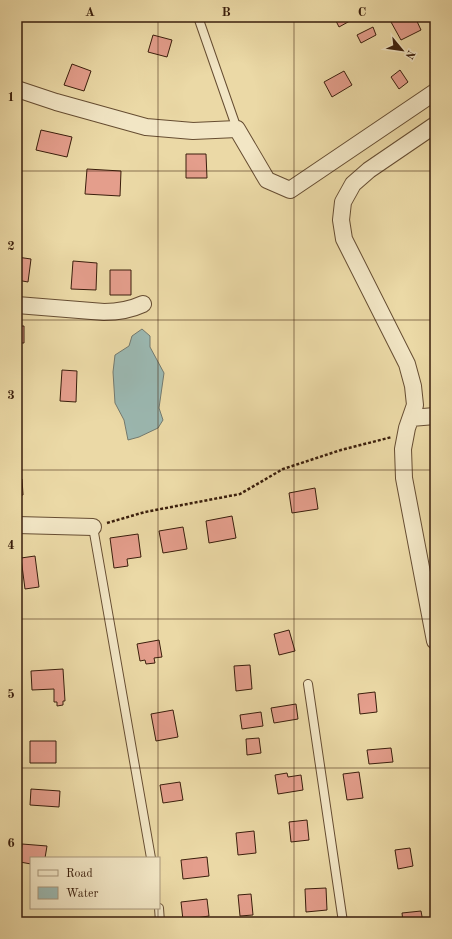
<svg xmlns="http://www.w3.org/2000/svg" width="452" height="939" viewBox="0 0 452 939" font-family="'Old Standard TT',serif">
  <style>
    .water { fill: #9bb8b1; stroke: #747a6f }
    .building { fill: #e49e8c; stroke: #3a1e0c }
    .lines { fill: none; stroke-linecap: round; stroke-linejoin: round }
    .lane-casing { stroke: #664d32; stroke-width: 10 }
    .street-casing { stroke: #664d32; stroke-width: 18 }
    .path { stroke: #3a1e0c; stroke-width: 2.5; stroke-dasharray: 3 2; stroke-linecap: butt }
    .lane { stroke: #f2e6c5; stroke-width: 8 }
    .street { stroke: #f2e6c5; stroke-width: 16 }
    .grid { fill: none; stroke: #3a1e0c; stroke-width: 1; stroke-opacity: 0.55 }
    .neatline { fill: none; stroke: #3a1e0c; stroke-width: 1.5 }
    .grid-label { font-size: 13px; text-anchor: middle; font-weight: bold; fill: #3a1e0c }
  </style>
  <rect width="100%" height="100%" fill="#ebd9a6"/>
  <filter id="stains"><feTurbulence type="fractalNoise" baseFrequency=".005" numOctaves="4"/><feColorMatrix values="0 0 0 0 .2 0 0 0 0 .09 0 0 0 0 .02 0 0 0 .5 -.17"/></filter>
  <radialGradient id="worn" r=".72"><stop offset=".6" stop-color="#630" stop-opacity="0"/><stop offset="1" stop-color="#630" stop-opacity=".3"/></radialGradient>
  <path class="water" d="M142,329L150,336V347L164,373L159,408L163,420L158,428L139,437L128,440L124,420L115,403L113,372L115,355L129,346L132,336Z"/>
  <path class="building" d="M334,17H357L339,27Z
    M401,17H415L421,30L401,40L391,22Z
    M373,27L376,35L361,43L357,35Z
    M153,35L172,40L167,57L148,52Z
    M72,64L91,71L84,91L64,85Z
    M400,70L408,82L399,89L391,77Z
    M344,71L352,85L332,97L324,82Z
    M41,130L72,137L67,157L36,150Z
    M186,154H206L207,178H186Z
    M87,169L121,171L120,196L85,194Z
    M17,257L31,259L28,282L17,280Z
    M73,261L97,263L96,290L71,289Z
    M110,270H131V295H110Z
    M17,326H24V343H17Z
    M62,370L77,371L76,402L60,401Z
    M22,479L23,495L17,496V480Z
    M315,488L318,509L292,513L289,493Z
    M232,516L236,538L209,543L206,521Z
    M183,527L187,549L163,553L159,531Z
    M138,534L141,557L127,559L128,566L114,568L110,538Z
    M35,556L39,587L25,589L21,558Z
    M289,630L295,651L279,655L274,634Z
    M159,640L162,657L154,658L155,663L146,664L145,660L140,661L137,644Z
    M250,665L252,689L236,691L234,666Z
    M63,669L65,701H63V705L57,706V702H54V689L32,690L31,671Z
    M375,692L377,712L360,714L358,694Z
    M296,704L298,719L274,723L271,708Z
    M173,710L178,737L156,741L151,714Z
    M261,712L263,726L242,729L240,715Z
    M259,738L261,753L247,755L246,739Z
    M30,741H56V763H30Z
    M391,748L393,762L369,764L367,750Z
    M359,772L363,798L347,800L343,774Z
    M287,773L288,777L301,775L303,790L278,794L275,775Z
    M180,782L183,800L163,803L160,785Z
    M31,789L60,791L59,807L30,805Z
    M307,820L309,840L291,842L289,822Z
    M254,831L256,853L238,855L236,833Z
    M22,844L47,846L45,858H31V864L20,862Z
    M410,848L413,866L398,869L395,850Z
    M207,857L209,876L183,879L181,860Z
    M326,888L327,910L306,912L305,889Z
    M251,894L253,915L240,916L238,895Z
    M207,899L209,916L183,920L181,902Z
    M421,911L423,922H403L402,913Z"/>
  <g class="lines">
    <g class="lane-casing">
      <path id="lane" d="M198,17L237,129
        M93,527L151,858
        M308,684L343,922
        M17,724V723
        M159,908L160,922"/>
    </g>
    <g class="street-casing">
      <path id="street" d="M17,89L56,102L146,127L193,131L237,129L267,180L290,190L435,92
        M435,125L369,170L353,184L343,202L341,220L344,239L407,364L413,386L415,405L407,428L403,449L404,478L435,641
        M17,305L104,312C118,312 130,310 143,304
        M411,418L435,416
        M17,525L93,527"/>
    </g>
    <path class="path" d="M107,523L145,512L240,494L283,469L341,450L392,437"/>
    <use href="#lane" class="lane"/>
    <use href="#street" class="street"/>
  </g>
  <path class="grid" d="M158,17V858M294,17V922M17,171H435M17,320H435M17,470H435M17,619H435M17,768H435M158,908V922"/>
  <rect width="452" height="939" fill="none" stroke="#ebd9a6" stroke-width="44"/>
  <rect x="30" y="857" width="130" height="52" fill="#f2e6c5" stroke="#a8967b"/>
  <rect x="38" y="870" width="20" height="6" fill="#f2e6c5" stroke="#a8967b"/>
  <text x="66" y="877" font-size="12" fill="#3a1e0c">Road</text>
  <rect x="38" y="887" width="20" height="12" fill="#9bb8b1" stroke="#a8967b"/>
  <text x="66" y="897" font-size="12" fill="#3a1e0c">Water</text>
  <g transform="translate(402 50) rotate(119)" stroke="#f2e6c5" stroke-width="3" paint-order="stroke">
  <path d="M0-3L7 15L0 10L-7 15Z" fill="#3a1e0c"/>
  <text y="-6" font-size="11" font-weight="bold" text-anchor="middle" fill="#3a1e0c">N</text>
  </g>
  <rect x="22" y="22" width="408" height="895" class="neatline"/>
  <g class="grid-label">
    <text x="90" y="16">A</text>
    <text x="226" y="16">B</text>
    <text x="362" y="16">C</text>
    <text x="11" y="101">1</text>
    <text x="11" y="250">2</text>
    <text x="11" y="399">3</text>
    <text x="11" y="549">4</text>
    <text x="11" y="698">5</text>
    <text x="11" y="847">6</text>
  </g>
  <rect width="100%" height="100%" filter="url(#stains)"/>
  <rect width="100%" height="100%" fill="url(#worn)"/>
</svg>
